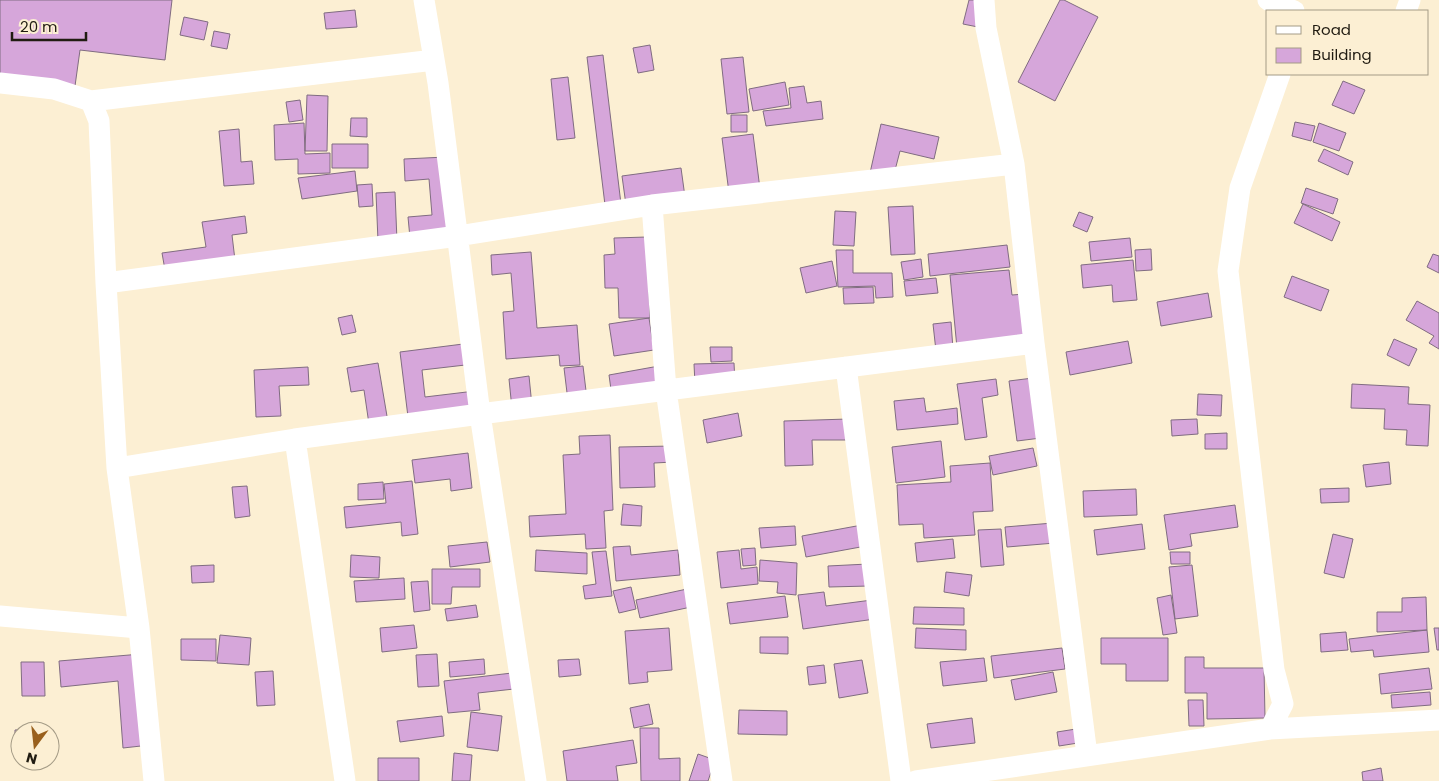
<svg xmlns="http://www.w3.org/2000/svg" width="1439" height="781" viewBox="0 0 1439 781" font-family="Poppins,sans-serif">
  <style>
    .building { fill: #d6a6da; stroke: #806c81 }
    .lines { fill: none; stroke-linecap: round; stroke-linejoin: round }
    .street { stroke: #fff; stroke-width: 21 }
  </style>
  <rect width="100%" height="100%" fill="#fcefd3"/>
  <path class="building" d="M0,0H172L165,60L80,50L75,86L0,77Z
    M969,0H984L978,27L963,24Z
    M1060,0H1064L1098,17L1055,101L1018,82Z
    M355,10L357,27L326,29L324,13Z
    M184,17L208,22L204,40L180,35Z
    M214,31L230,34L227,49L211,46Z
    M650,45L654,70L638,73L633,48Z
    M603,55L621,204L605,205L587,57Z
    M743,57L749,112L727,114L721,59Z
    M568,77L575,138L557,140L551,79Z
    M1343,81L1365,90L1354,114L1332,105Z
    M785,82L789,105L753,111L749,89Z
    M804,86L807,103L821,101L823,119L766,126L763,111L791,108L789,88Z
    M307,95L328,96L327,151H305Z
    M300,100L303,120L289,122L286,102Z
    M731,115H747V132H731Z
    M351,118H367V137L350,136Z
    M1295,122L1315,126L1311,141L1292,136Z
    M304,123L305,154L330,153V173L298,174V159L275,160L274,125Z
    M1319,123L1346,133L1339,151L1313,142Z
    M881,124L939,137L934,159L900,151L893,178L870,173Z
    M239,129L241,162L252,161L254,184L224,186L219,131Z
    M753,134L760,189L729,193L722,138Z
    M332,144H368V168H332Z
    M1324,149L1353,162L1348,175L1318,161Z
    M446,157L452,236L410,238L408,217L432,215L429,179L405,181L404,159Z
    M681,168L685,197L626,205L622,176Z
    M355,171L357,191L302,199L298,178Z
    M372,184L373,206L359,207L357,185Z
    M1306,188L1338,199L1333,214L1301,203Z
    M395,192L397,241H378L376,193Z
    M1303,204L1340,222L1332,241L1294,223Z
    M913,206L915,254L891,255L888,207Z
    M835,211L856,212L854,246L833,245Z
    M1079,212L1093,217L1087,232L1073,226Z
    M245,216L247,233L232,235L235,260L165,270L162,253L206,247L202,222Z
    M647,237L650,318H619L618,288H605L604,255L615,254L614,238Z
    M1130,238L1132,257L1091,261L1089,242Z
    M1007,245L1010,267L930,276L928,254Z
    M1151,249L1152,270L1136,271L1135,250Z
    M836,250H853V273H892L893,297L876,298L875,286L838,287Z
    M531,252L537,328L577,325L580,365L560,366L559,355L506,359L503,312L514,311L511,273L492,275L491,255Z
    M1433,254L1439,256V273L1427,267Z
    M921,259L923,277L904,280L901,262Z
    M1133,260L1137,300L1113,302L1112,285L1083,288L1081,265Z
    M832,261L837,286L806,293L800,268Z
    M1009,270L1012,295L1025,294L1030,341L957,348L950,275Z
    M1292,276L1329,290L1321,311L1284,297Z
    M936,278L938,293L906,296L904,281Z
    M873,287L874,303L844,304L843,288Z
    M1208,293L1212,317L1161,326L1157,302Z
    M1417,301L1439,313V349L1429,343L1434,336L1406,320Z
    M352,315L356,332L342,335L338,318Z
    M649,318L654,350L614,356L609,324Z
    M951,322L953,349L936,351L933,324Z
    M1394,339L1417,349L1409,366L1387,355Z
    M1128,341L1132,363L1070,375L1066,352Z
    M471,343L474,364L422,370L425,397L475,391L478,417L409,425L400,352Z
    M710,347H732V361L711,362Z
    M378,363L389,428L370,431L364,390L351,392L347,368Z
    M734,363L735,383L695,384L694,364Z
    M583,366L587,399L568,401L564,368Z
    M659,366L663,388L612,397L609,375Z
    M308,367L309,385L279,386L281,416L256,417L254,370Z
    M529,376L532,406L512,409L509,379Z
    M1033,378L1041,438L1017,441L1009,381Z
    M996,379L998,395L982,398L987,437L965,440L957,384Z
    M1352,384L1409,387L1408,404L1430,405L1428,446L1406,445L1407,430L1384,429L1385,409L1351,408Z
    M1198,394L1222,395L1221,416L1197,415Z
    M924,398L926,412L957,408L958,424L897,430L894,401Z
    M738,413L742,436L707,443L703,420Z
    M848,419V440H812L813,465L785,466L784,421Z
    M1197,419L1198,434L1172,436L1171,420Z
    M1227,433V449H1205V434Z
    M610,435L613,510L604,511L606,548L586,549L585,534L530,537L529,516L566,514L563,455L580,454L579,436Z
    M941,441L945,477L896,483L892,447Z
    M673,446L674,462L654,463L655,487L620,488L619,447Z
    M1033,448L1037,466L993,475L989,456Z
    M468,453L472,488L451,491L450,479L415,483L412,460Z
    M1389,462L1391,484L1366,487L1363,465Z
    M990,463L993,511L973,512L975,535L924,538L923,524L899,525L897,485L951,482L950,466Z
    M412,481L418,534L402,536L401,522L346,528L344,507L386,503L384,484Z
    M383,482L384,499L358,500V484Z
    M247,486L250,516L235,518L232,487Z
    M1349,488V502L1321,503L1320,489Z
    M1136,489L1137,515L1084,517L1083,491Z
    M623,504L642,506L641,526L621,525Z
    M1235,505L1238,527L1190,534L1192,546L1169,550L1164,515Z
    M1053,523L1055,543L1007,547L1005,527Z
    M1142,524L1145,549L1097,555L1094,530Z
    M862,525L866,546L806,557L802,536Z
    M795,526L796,545L761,548L759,528Z
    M1001,529L1004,565L981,567L978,530Z
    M1333,534L1353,539L1344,578L1324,573Z
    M953,539L955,558L917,562L915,543Z
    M487,542L490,562L450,567L448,546Z
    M630,546L631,555L678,550L680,575L616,581L613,547Z
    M755,548L756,565L743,566L741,549Z
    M536,550L587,553V574L535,571Z
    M739,550L741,569L757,567L758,584L721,588L717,552Z
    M606,551L612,596L585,599L583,586L596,584L592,552Z
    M1170,552H1190V564H1171Z
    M351,555L380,557L379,578L350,577Z
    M760,560L797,563L796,595L777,593L778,582L759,581Z
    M868,564L869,586L829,587L828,566Z
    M214,565V582L192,583L191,566Z
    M1192,565L1198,616L1175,619L1169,567Z
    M432,569H480V587H452L451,604H432Z
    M946,572L972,575L969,596L944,592Z
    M404,578L405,599L356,602L354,581Z
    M428,581L430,610L414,612L411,582Z
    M631,587L636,609L619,613L613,591Z
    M687,589L691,607L640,618L636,600Z
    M824,592L826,606L872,600L875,619L803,629L798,595Z
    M1171,595L1177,633L1163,635L1157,598Z
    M785,596L788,617L730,624L727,603Z
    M1426,597L1427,630L1377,632V612H1402V598Z
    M476,605L478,617L447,621L445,609Z
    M914,607L964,608V625L913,624Z
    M414,625L417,648L382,652L380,628Z
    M669,628L672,670L647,672L648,682L629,684L625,631Z
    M916,628L966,630V650L915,648Z
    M1434,628H1439V650H1437Z
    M1427,630L1429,652L1374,657L1373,650L1351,652L1349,639Z
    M1346,632L1348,650L1321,652L1320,634Z
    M220,635L251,638L249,665L217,663Z
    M760,637H788V654L760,653Z
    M1101,638H1168V681H1126V664H1101Z
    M181,639H216V661L181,660Z
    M1062,648L1065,669L994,678L991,656Z
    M141,654L150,745L123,748L118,681L61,687L59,661Z
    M437,654L439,686L418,687L416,655Z
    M1185,657H1204V668H1264L1265,718L1207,719V693H1185Z
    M984,658L987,681L943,686L940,662Z
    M484,659L485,674L450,677L449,662Z
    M579,659L581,675L559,677L558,660Z
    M862,660L868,693L839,698L834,664Z
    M21,662H44L45,696H22Z
    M824,665L826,683L809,685L807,667Z
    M1429,668L1432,689L1381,694L1379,674Z
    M273,671L275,705L257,706L255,672Z
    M1053,672L1057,692L1015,700L1011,680Z
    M512,673L514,689L478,693L480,710L448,713L444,681Z
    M1430,692L1431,705L1392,708L1391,695Z
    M1188,700H1203L1204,726H1189Z
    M649,704L653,724L634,728L630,708Z
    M739,710L787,711V735L738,734Z
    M471,712L502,716L498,751L467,747Z
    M442,716L444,736L400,742L397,721Z
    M972,718L975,743L931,748L927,724Z
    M640,728H659V759L680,758V781H641Z
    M38,729V731H20V747H15V730Z
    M1076,729L1078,743L1059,746L1057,732Z
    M633,740L637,763L616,766L618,781H567L563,751Z
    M454,753L472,755L470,781H452Z
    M698,754L715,760L708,781H689Z
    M378,758H419V781H378Z
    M1381,768L1383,781H1363L1362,772Z"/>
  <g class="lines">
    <path class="street" d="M424,0L438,83L480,414L536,781
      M984,0L986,28L1014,164L1034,343L1087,755
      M1268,0L1294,11
      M1406,11L1410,0
      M0,83L54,89L91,101L434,60
      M91,101L99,121L106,283L117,468L139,628L154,781
      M652,205L666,390L722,781
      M106,283L458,236L652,205L1014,164
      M846,367L901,781
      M295,439L345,781
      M117,468L295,439L480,414L1034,343
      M0,616L139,628
      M1270,729L1439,720
      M916,781L1270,729L1283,704L1274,670L1228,271L1240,188L1280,74"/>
  </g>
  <rect x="1266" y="10" width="162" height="65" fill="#fcefd3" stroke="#a49b86"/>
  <rect x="1276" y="26" width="25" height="8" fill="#ffffff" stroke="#a49b86"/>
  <text x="1312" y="35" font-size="15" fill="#211c12">Road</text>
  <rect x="1276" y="48" width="25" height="15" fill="#d6a6da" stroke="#a49b86"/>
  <text x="1312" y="60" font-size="15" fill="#211c12">Building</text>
  <g transform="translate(35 746) rotate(195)"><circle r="24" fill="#fcefd3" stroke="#a49b86"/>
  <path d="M0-4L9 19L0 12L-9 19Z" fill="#99601d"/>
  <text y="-8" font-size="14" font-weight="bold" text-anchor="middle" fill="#211c12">N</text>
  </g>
  <path d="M12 32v8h74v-8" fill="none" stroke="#211c12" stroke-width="2.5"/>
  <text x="20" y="32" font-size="15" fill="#211c12" stroke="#fcefd3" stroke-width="4" paint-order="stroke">20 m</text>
</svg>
